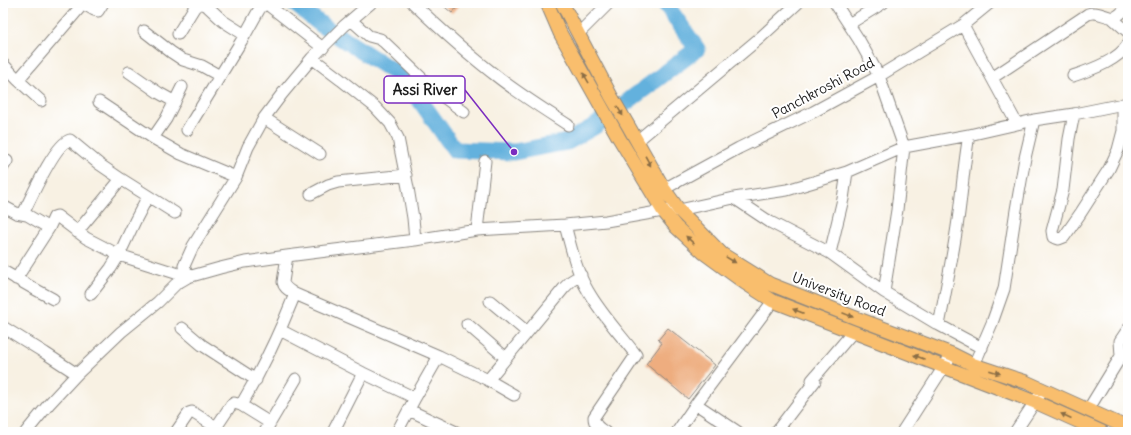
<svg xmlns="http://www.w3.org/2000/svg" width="1131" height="435" viewBox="0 0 1131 435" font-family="Delius,sans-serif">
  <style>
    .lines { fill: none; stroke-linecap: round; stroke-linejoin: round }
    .river { stroke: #64b1dd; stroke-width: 17 }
    .building { fill: #eead7f }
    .minor-casing { stroke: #8a8680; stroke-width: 13 }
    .major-casing { stroke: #8a8680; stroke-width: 15 }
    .minor { stroke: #fff; stroke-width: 11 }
    .major { stroke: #f9be6d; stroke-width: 13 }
    .oneway { fill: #8a6d44 }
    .labels { text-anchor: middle; stroke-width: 4; stroke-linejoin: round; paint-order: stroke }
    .street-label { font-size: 14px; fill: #1c1c1c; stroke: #fff }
    .leader { fill: none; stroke: #7b2cbf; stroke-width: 1.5 }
    .callout-dot { fill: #7b2cbf; stroke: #fff; stroke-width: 1.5 }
    .callout { fill: #fff; stroke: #7b2cbf; stroke-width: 1.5 }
    .callout-label { font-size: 15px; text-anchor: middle; font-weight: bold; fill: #1c1c1c }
  </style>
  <rect width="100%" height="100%" fill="#fff"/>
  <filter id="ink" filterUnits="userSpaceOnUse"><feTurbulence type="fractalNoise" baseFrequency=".025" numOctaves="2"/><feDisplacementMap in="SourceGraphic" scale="8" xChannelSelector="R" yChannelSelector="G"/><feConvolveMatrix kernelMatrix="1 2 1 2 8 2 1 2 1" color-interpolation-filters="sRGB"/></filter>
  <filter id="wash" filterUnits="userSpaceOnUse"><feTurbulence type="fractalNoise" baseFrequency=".012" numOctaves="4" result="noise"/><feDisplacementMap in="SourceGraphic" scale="16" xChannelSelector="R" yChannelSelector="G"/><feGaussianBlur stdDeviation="0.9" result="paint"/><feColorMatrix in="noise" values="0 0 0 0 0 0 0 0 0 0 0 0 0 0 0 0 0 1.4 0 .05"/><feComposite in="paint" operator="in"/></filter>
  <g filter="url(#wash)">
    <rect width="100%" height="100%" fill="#f8f1e3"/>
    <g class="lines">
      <path class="river" d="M294,3L323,26L405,79L455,150L514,152L567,142L595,126L697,49L665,3"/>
    </g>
    <g id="blocks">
      <path class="building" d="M440,3H461L452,13Z
        M668,328L715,365L688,399L646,364L662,343L658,340Z"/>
    </g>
  </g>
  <g filter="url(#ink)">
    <use href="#blocks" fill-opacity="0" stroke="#8a8680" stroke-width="1"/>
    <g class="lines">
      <g class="minor-casing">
        <path id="minor" d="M82,3L94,10L98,11L103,3
          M413,3C440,29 469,55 499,78C521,95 545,110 568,125
          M835,3L859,40L879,76L904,147L897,210L884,292
          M1111,17L1128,32
          M351,20L369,36L380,39L384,42L434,90L464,112
          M849,24L883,3
          M963,25L1017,124
          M144,31L171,52L183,60L202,66L220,76
          M178,34L194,8L198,4H201L206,5L223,21L245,35
          M578,34L609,3
          M312,58L341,80L375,107L390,123L398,138L408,188L413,218L415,240
          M3,64L18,80L83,4
          M129,72L159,93L175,102
          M1073,76C1090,70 1118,61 1128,44
          M992,78L1088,14C1099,10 1106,19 1115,17C1120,15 1124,10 1128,6
          M18,80L41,101
          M99,102L153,138L181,154L236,177
          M1074,114L1069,139L1063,190L1052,231L1053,237L1059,239L1064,237L1080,214L1109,169L1118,150L1123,131V104
          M264,118L320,154
          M187,130L245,35L260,8L264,5H268L323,48
          M153,138L166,119L182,87
          M637,141L761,37L798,3
          M3,167L7,161
          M664,189L739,148L813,112L879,76L963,25L990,3
          M311,194L328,185L338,182L406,175
          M734,198L770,222L830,253L884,292L939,325L982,348
          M3,206L16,213L27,215L49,228L54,217L57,216L86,238L119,255L188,277
          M23,214C30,200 55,143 70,140L99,164L121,179L175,213
          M565,225C571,247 576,271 588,291C601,314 620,334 636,355L594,417C594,425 599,428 605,432
          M477,230L485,161
          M77,232L121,179
          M830,253L843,199L847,172
          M287,256L283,282C284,288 289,290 295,294L439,356L488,380L514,395
          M3,271L31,287L53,299
          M188,277L184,266L193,246L236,177L248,147L264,118L282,94L312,58L344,26L371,3
          M16,279L49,228
          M91,294L111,268L119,255L135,221L148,196
          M490,301L527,332
          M467,324L506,358
          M939,325C946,290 953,255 958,220C962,192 964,163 969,135
          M3,327L45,353L77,374
          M182,328L202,345L256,380
          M280,330L363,373L415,398
          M974,365L992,323L1004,289L1016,210L1025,158L1034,120
          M488,380L564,288L571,281L581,275
          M812,380L853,332
          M696,404L738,432
          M409,410L456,432
          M1088,410L1121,356L1120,341L1128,329
          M270,423L296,379
          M26,432L49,404L77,374L121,332L158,302L176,284L188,277L220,268L245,262L287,256L415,240L477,230L565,225L606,221L663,211L679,210L734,198L787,190L847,172L904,147L969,135L1034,120L1074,114L1128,103
          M176,432L189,413L192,412L216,427
          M213,432L231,405L234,403L241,405
          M265,432L270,423L241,405C263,368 279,334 295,294
          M333,432L363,373
          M397,432L415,398L439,356
          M677,432L696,404L773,301
          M776,432L815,381
          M902,432L952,354
          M1015,432L1043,390"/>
      </g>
      <g class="major-casing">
        <path id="major" d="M547,3L560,33L619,138L663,211L676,227L704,253L745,283L773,301L1035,402L1102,432
          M562,3L611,96L629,127L664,189L679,210L722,254L770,284L856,318L952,354L974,365L1026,382L1128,428"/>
      </g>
      <use href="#minor" class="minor"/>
      <use href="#major" class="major"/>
    </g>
    <defs><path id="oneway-solid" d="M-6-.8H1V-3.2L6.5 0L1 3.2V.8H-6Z"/></defs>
    <g class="oneway">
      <use href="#oneway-solid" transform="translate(586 78) rotate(-120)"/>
      <use href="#oneway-solid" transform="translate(620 111) rotate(59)"/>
      <use href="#oneway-solid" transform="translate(648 161) rotate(61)"/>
      <use href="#oneway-solid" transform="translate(690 240) rotate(-137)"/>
      <use href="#oneway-solid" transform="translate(731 260) rotate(31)"/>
      <use href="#oneway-solid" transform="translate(798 311) rotate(-159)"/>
      <use href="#oneway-solid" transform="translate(848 315) rotate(22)"/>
      <use href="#oneway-solid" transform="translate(919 357) rotate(-159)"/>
      <use href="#oneway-solid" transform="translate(995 372) rotate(18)"/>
      <use href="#oneway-solid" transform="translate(1066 416) rotate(-156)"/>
    </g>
  </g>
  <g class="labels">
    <g class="street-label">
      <text transform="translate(823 88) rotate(-28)" y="5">Panchkroshi Road</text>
      <text transform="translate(839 294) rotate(21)" y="5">University Road</text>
    </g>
  </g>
  <path class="leader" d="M514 152L465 90"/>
  <circle class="callout-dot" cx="514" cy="152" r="4"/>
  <rect class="callout" x="384" y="76" width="81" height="27" rx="4"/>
  <g class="callout-label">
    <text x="425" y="95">Assi River</text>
  </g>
  <rect width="1131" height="435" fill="none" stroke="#fff" stroke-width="16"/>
</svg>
